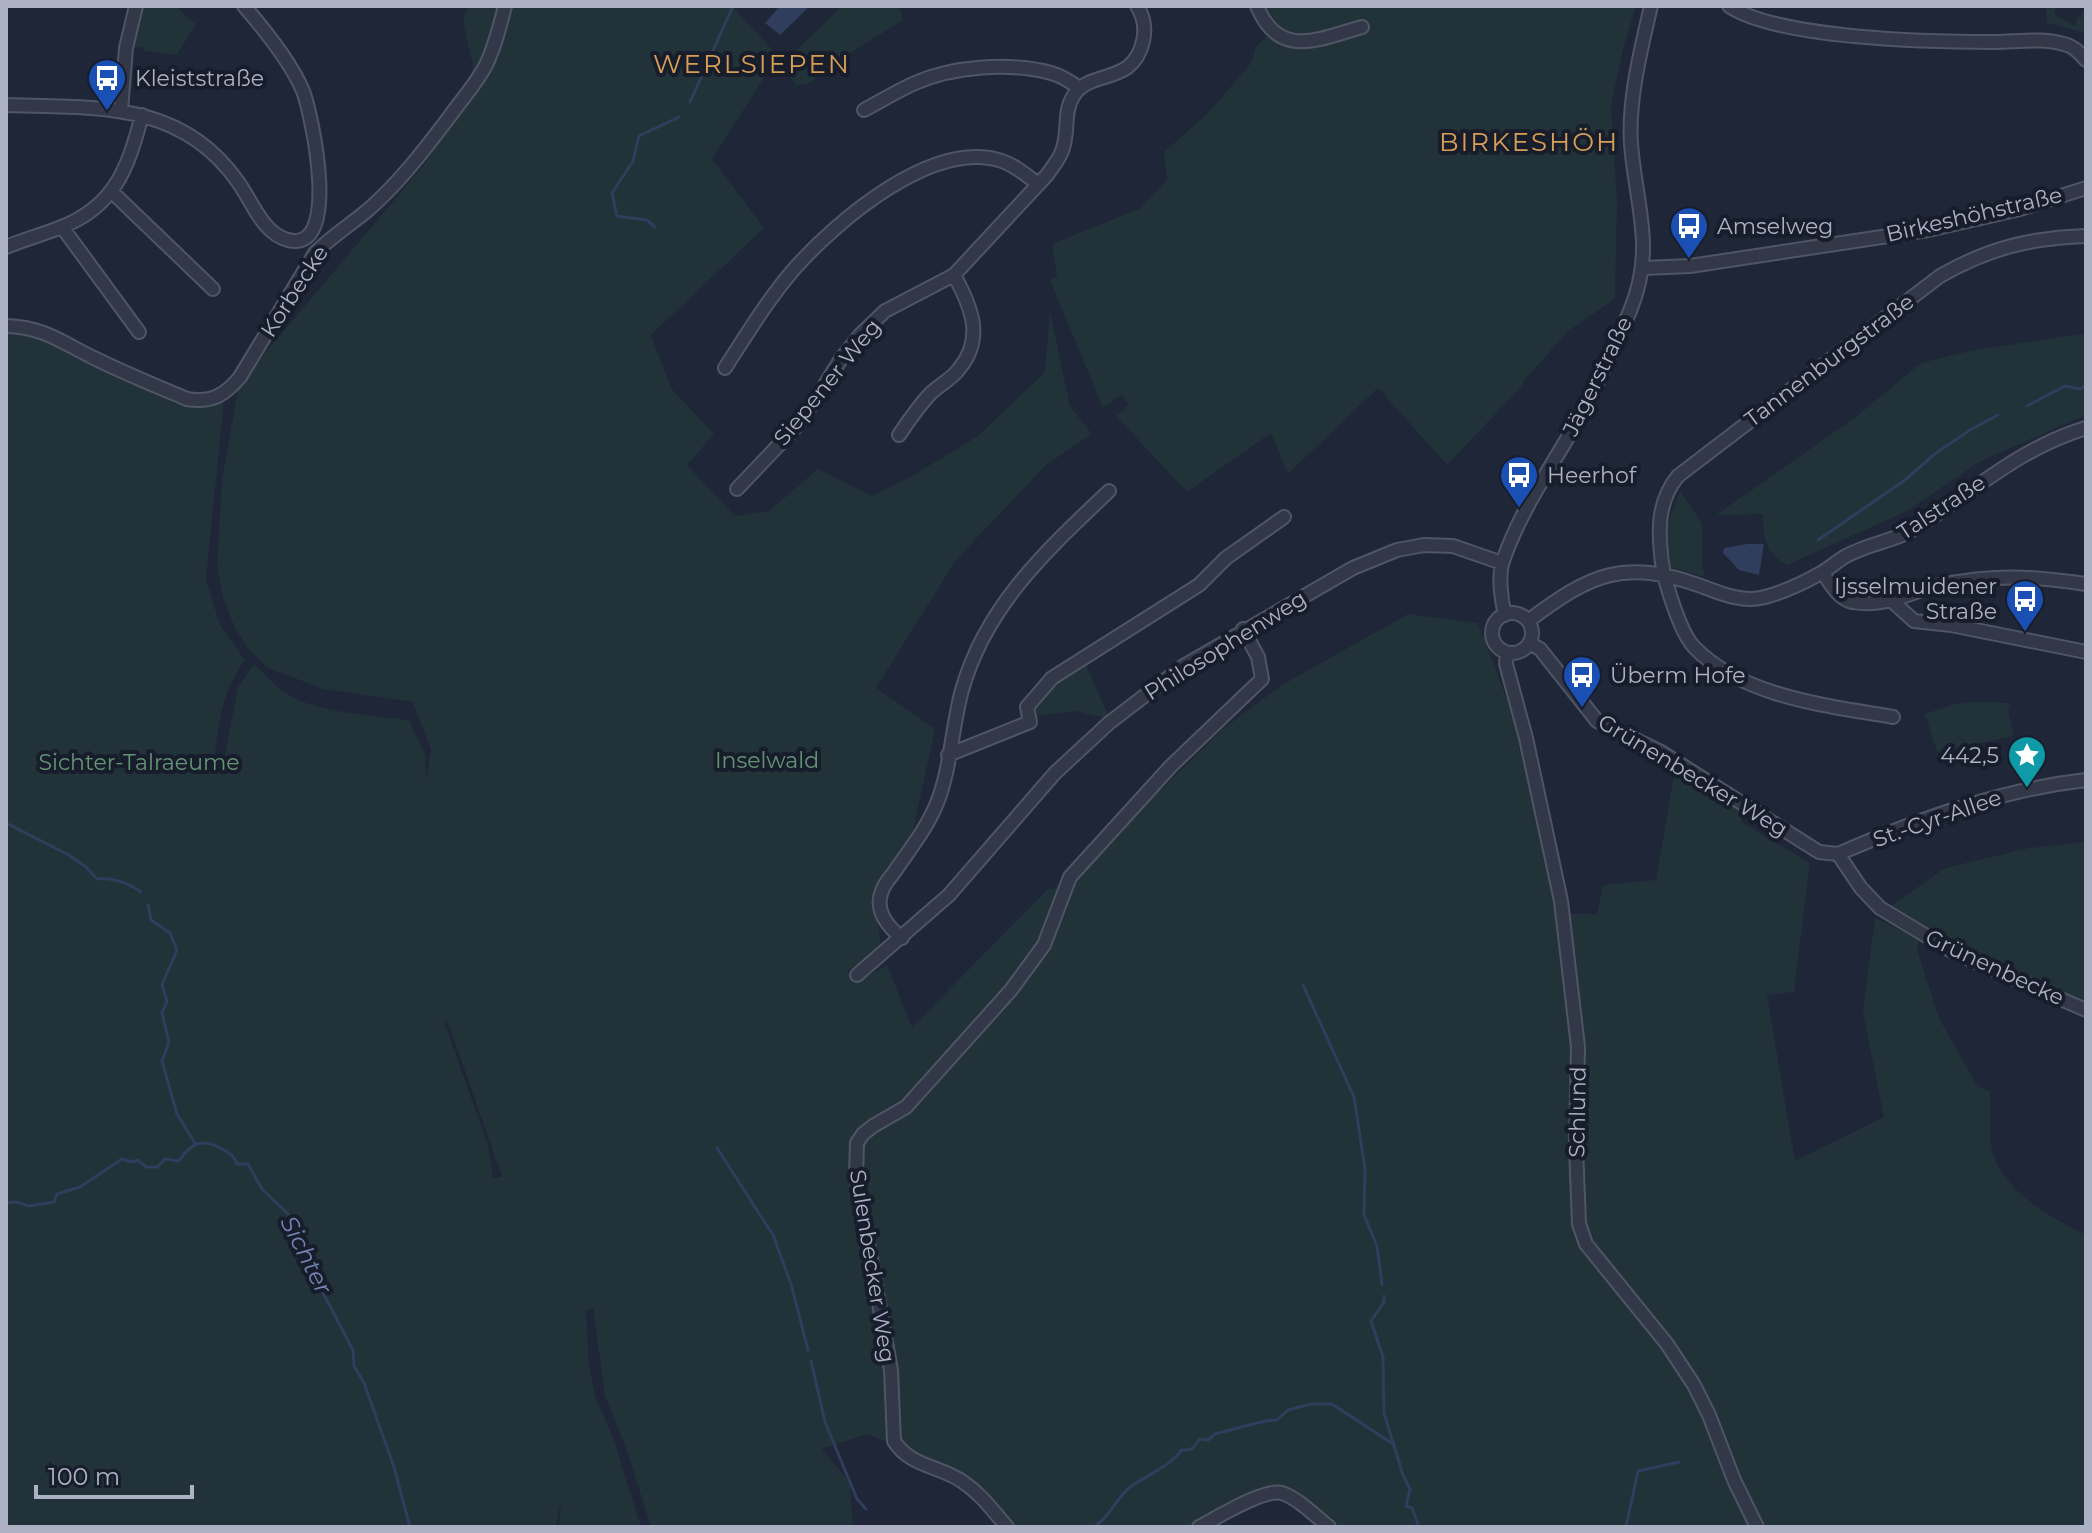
<svg xmlns="http://www.w3.org/2000/svg" width="2092" height="1533" viewBox="0 0 2092 1533" font-family="Montserrat,sans-serif">
  <style>
    .green { fill: #213238; fill-rule: evenodd }
    .water { fill: #303d5d }
    .lines { fill: none; stroke-linecap: round; stroke-linejoin: round }
    .stream { stroke: #303d5d; stroke-width: 3 }
    .street-casing { stroke: #505565; stroke-width: 16 }
    .street { stroke: #323847; stroke-width: 12 }
    .labels { text-anchor: middle; stroke-width: 8; stroke-linejoin: round; paint-order: stroke }
    .poi-label { font-size: 22px; fill: #acb2c4; stroke: #181d2c; text-anchor: start }
    .street-label { font-size: 22px; fill: #acb2c4; stroke: #181d2c }
    .park-label { font-size: 22px; fill: #639575; stroke: #181d2c }
    .water-label { font-size: 24px; font-style: italic; fill: #7385ae; stroke: #181d2c }
    .quarter-label { font-size: 26px; letter-spacing: 2px; fill: #d69e56; stroke: #181d2c }
  </style>
  <rect width="100%" height="100%" fill="#1f2637"/>
  <path class="green" d="M142,6H175L196,24L177,55L144,51V48L136,47L133,50Z
    M468,6H500L484,59L476,73H471L473,66L463,22Z
    M512,6H732L778,56L712,159L764,228L651,335L671,388L714,434L687,465L735,516L769,511L818,469L872,496L912,476L978,436L1045,372L1050,312L1070,406L1092,434L1046,465L956,560L876,688L935,729L911,840L876,888L875,898L881,948L847,971L854,984L887,965L912,1027L1048,889L1062,888L1071,891L1097,852L1225,727L1282,685L1408,614L1478,623L1520,734L1563,914H1597L1603,885L1656,880L1675,769L1750,814L1740,821L1810,863L1794,992L1767,995L1795,1161L1884,1117L1863,1012L1875,918L1919,939L1917,950L1939,1018L1978,1087L1990,1091C1991,1109 1988,1139 1993,1154C2006,1193 2052,1218 2086,1235V1527H1759C1733,1482 1722,1430 1696,1385C1670,1338 1630,1300 1598,1257L1589,1243L1581,1209L1583,1066L1564,926L1565,978L1574,1046L1572,1149L1576,1226L1584,1246L1595,1262L1629,1304L1690,1386L1704,1415L1730,1483L1752,1527H1334L1287,1491L1273,1485L1256,1491L1190,1527H1012L984,1493L960,1476L911,1451L867,1434L822,1449L850,1483L853,1527H651L627,1451L605,1396L593,1308L586,1310L589,1365L595,1396L613,1437L641,1527H559L561,1500L556,1527H6V330L46,337L118,374L193,405H209L224,401L206,579L220,625L245,660C219,696 219,727 213,770L222,771L238,687L254,664C264,674 275,686 287,694C314,712 375,716 409,720L425,754L426,781L431,750L413,702L323,689L268,668L246,646L235,628L224,601L217,567L222,479L239,384L423,166L490,67ZM448,1022L502,1177L493,1178L488,1145L445,1024Z
    M842,6H899L903,20L836,62L809,83L797,85L789,76L783,63Z
    M1265,6H1636L1624,46L1611,105L1617,202L1615,299L1568,331L1523,382L1524,384L1447,465L1378,388L1288,474L1271,433L1187,492L1116,416L1129,405L1121,395L1103,408L1050,280L1057,276L1052,244L1139,209L1167,180L1164,152L1208,113L1251,63L1256,47L1267,35L1281,29Z
    M2046,6H2057L2054,14L2074,26L2079,16L2083,18L2081,15L2086,6V33L2047,23Z
    M2086,333V415L1979,462L1907,511L1787,565C1764,551 1764,539 1763,514L1716,515L1853,419L1921,363L1970,351Z
    M1680,491L1702,523V566L1705,577L1667,566L1666,528Z
    M1086,665L1108,715L1105,718L1076,711L1037,716L1035,707L1055,681Z
    M1976,702L2010,703L2008,712L2014,736L1937,752L1925,714L1955,704Z
    M2086,842V1006L1955,948L1891,906L1945,868L2029,848Z"/>
  <path class="water" d="M780,6H810L780,35L765,23Z
    M1747,544H1764L1759,575L1739,570L1723,553L1724,548Z"/>
  <g class="lines">
    <path class="stream" d="M690,102L733,6
      M655,227L647,220L617,216L612,193L633,161L639,136L679,117
      M2027,406L2065,386L2080,389L2086,385
      M1818,540L1905,480L1936,453L1970,430L1998,415
      M6,823L67,854L86,867L97,879C111,877 129,883 141,892
      M148,905L151,920L170,933L177,950L162,985L167,1001L162,1013L169,1042L162,1061L177,1114L195,1143
      M1303,985L1354,1097L1365,1169L1364,1215L1377,1246L1382,1284
      M717,1148L773,1235L791,1284L808,1350
      M6,1203L16,1202L29,1206L54,1202L57,1194L80,1187L122,1159L131,1162L138,1160L146,1167H157L165,1159L179,1161C192,1141 204,1138 224,1150C231,1154 234,1156 237,1164H248L262,1189L289,1215L323,1293L353,1350L354,1366L364,1383L394,1467L410,1527
      M1384,1296V1302L1371,1321L1383,1357L1384,1413L1403,1475L1410,1489L1406,1506L1412,1508L1419,1527
      M811,1361L825,1422L857,1499L866,1509
      M1094,1527C1109,1518 1116,1499 1129,1488C1143,1477 1174,1464 1181,1450C1191,1451 1195,1448 1199,1439L1208,1440L1215,1434L1265,1421L1277,1420L1288,1410L1311,1404H1332L1393,1444
      M1626,1527L1638,1471L1679,1462"/>
    <g class="street-casing">
      <path id="street" d="M1257,6C1279,60 1319,39 1362,27
        M1729,6C1779,39 1931,42 1994,42C2019,42 2043,37 2067,45C2075,47 2080,54 2086,60
        M6,105C94,108 181,100 238,182C252,201 262,233 288,240C342,254 312,115 303,91C291,63 264,29 244,6
        M121,110L126,48L136,6
        M864,110C881,101 897,91 915,83C954,66 1010,62 1051,73C1062,76 1071,82 1079,88
        M112,192L213,289
        M62,227L139,332
        M6,247C23,240 41,235 59,228C115,207 128,168 142,115
        M1644,268L1690,266L1928,230L2020,209L2086,188
        M6,326C44,327 61,342 94,358C124,373 156,386 187,399C212,403 225,395 240,377L315,253C332,236 350,225 368,210C400,182 425,149 450,116C462,99 476,84 486,65C495,46 500,26 505,6
        M725,368C747,334 768,299 795,268C837,221 933,138 1002,161C1016,166 1026,175 1038,184
        M899,435C909,420 918,407 930,394C939,385 952,379 959,369C985,338 971,306 954,275
        M737,489L794,429L816,399L841,359L861,334L885,311L954,275L1047,175C1053,166 1060,159 1063,148C1069,131 1063,111 1074,95C1091,69 1133,86 1143,41C1146,28 1144,17 1137,6
        M1823,573C1830,583 1839,600 1853,602C1879,607 1901,597 1925,589C1942,584 1963,581 1981,579C2016,575 2051,579 2086,584
        M1892,601L1914,621L1951,625L2086,652
        M1492 633a20 20 0 1 1 40 0a20 20 0 1 1-40 0Z
        M1505,615C1501,599 1498,576 1503,561C1522,505 1559,457 1586,405C1602,375 1616,343 1630,311C1656,248 1636,207 1631,144C1628,100 1641,49 1651,6
        M1528,621C1591,574 1623,558 1701,586C1722,594 1743,603 1765,597C1784,592 1805,582 1821,573C1830,568 1837,561 1846,556C1869,543 1897,541 1919,526C1975,490 2020,448 2086,428
        M1529,643L1540,649L1597,721L1661,752L1819,852L1838,854
        M1507,653L1506,664L1526,738L1561,901L1578,1047L1576,1147L1579,1224L1586,1244L1667,1344L1694,1385L1709,1415L1734,1480L1757,1527
        M1893,717C1829,706 1742,697 1694,647C1680,632 1665,583 1662,563C1658,531 1657,502 1678,476L1940,276C1989,248 2030,238 2086,236
        M948,755L1030,722L1027,707L1052,678L1199,585L1226,558L1284,517
        M1838,854L1861,888L1880,908L1953,952L2086,1010
        M1838,854C1917,820 1999,790 2086,780
        M902,938C888,927 874,910 882,891C884,884 891,877 895,871C910,849 927,828 937,803C951,768 952,726 962,690C986,605 1048,549 1109,491
        M857,975L949,895L1055,773L1109,723L1182,667L1353,568L1397,550L1424,545L1453,546L1502,563
        M1007,1527C993,1511 981,1494 963,1482C941,1466 910,1467 894,1441L891,1370L856,1176L857,1143L863,1134L873,1126L906,1107L1011,990L1044,945L1070,877L1171,766L1262,679L1258,657L1243,629
        M1199,1527C1217,1518 1264,1488 1282,1493C1299,1499 1315,1516 1329,1527"/>
    </g>
    <use href="#street" class="street"/>
  </g>
  <defs>
    <g id="bus-pin" transform="scale(2)"><path d="M0 17L-7.5 6A9.5 9.5 0 1 1 7.5 6Z" fill="#1a4fb4" stroke="#181d2c"/><path d="M-5-6H5V4H4V6H2V4H-2V6H-4V4H-5ZM-3.5-4V0h7V-4ZM-3.5 1.2v1.5H-2V1.2ZM2 1.2v1.5H3.5V1.2Z" fill="#fff"/></g>
    <g id="sight-pin" transform="scale(2)"><path d="M0 17L-7.5 6A9.5 9.5 0 1 1 7.5 6Z" fill="#0f9aa8" stroke="#181d2c"/><path d="M0-6L1.8-2.2L6-1.7L2.9 1.2L3.7 5.4L0 3.3L-3.7 5.4L-2.9 1.2L-6-1.7L-1.8-2.2Z" fill="#fff"/></g>
  </defs>
  <g fill-rule="evenodd">
    <use href="#bus-pin" x="107" y="78"/>
    <use href="#bus-pin" x="1689" y="226"/>
    <use href="#bus-pin" x="1519" y="475"/>
    <use href="#bus-pin" x="2025" y="599"/>
    <use href="#bus-pin" x="1582" y="675"/>
    <use href="#sight-pin" x="2027" y="755"/>
  </g>
  <g class="labels">
    <g class="poi-label">
      <text x="135" y="86">Kleiststraße</text>
      <text x="1717" y="234">Amselweg</text>
      <text x="1547" y="483">Heerhof</text>
      <text x="1997" y="594" text-anchor="end">Ijsselmuidener<tspan x="1997" dy="25">Straße</tspan></text>
      <text x="1610" y="683">Überm Hofe</text>
      <text x="1999" y="763" text-anchor="end">442,5</text>
    </g>
    <g class="street-label">
      <text transform="translate(1974 214) rotate(-13)" y="8">Birkeshöhstraße</text>
      <text transform="translate(294 291) rotate(-57)" y="8">Korbecke</text>
      <text transform="translate(1829 360) rotate(-37)" y="8">Tannenburgstraße</text>
      <text transform="translate(1597 376) rotate(-64)" y="8">Jägerstraße</text>
      <text transform="translate(827 382) rotate(-51)" y="8">Siepener Weg</text>
      <text transform="translate(1941 507) rotate(-33)" y="8">Talstraße</text>
      <text transform="translate(1225 645) rotate(-32)" y="8">Philosophenweg</text>
      <text transform="translate(1693 775) rotate(31)" y="8">Grünenbecker Weg</text>
      <text transform="translate(1937 818) rotate(-19)" y="8">St.-Cyr-Allee</text>
      <text transform="translate(1995 967) rotate(25)" y="8">Grünenbecke</text>
      <text transform="translate(1577 1112) rotate(-89)" y="8">Schlund</text>
      <text transform="translate(873 1266) rotate(81)" y="8">Sulenbecker Weg</text>
    </g>
    <g class="park-label">
      <text x="767" y="768">Inselwald</text>
      <text x="139" y="770">Sichter-Talraeume</text>
    </g>
    <g class="water-label">
      <text transform="translate(306 1255) rotate(63)" y="8">Sichter</text>
    </g>
    <g class="quarter-label">
      <text x="752" y="73">WERLSIEPEN</text>
      <text x="1529" y="151">BIRKESHÖH</text>
    </g>
  </g>
  <rect width="2092" height="1533" fill="none" stroke="#acb2c4" stroke-width="16"/>
  <path d="M36 1485v12h156v-12" fill="none" stroke="#acb2c4" stroke-width="4"/>
  <text x="48" y="1485" font-size="24" fill="#acb2c4" stroke="#181d2c" stroke-width="6" paint-order="stroke">100 m</text>
</svg>
